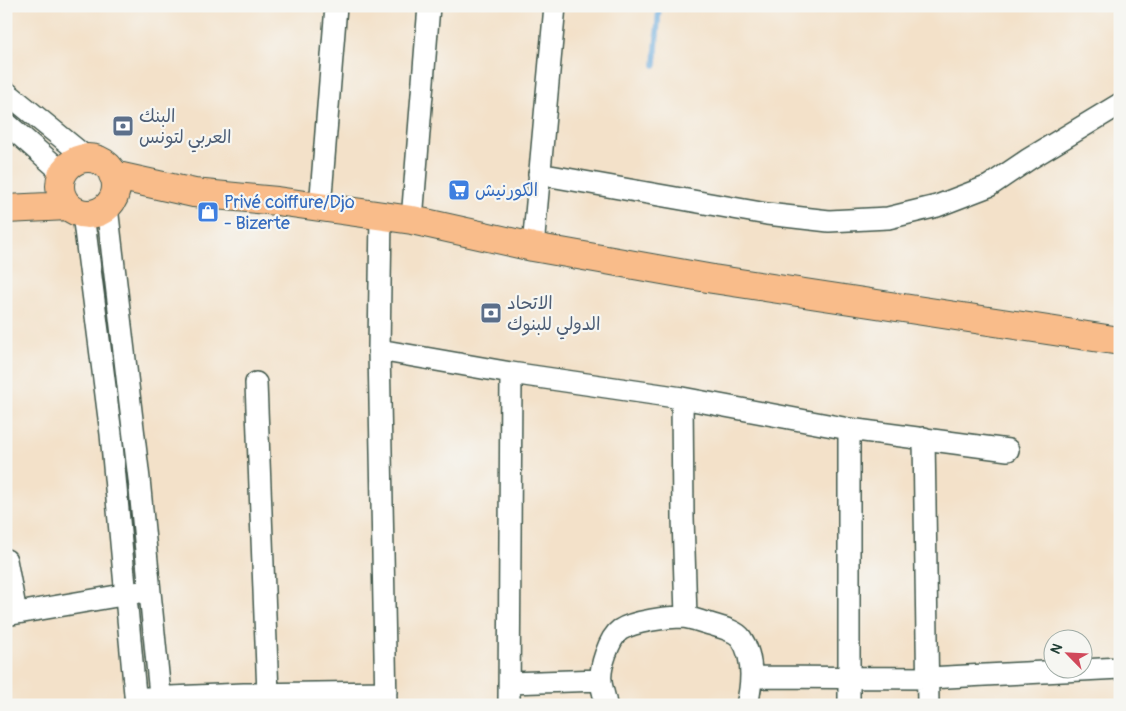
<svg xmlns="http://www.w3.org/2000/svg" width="1126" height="711" viewBox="0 0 1126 711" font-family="Pangolin,'Playpen Sans Arabic',sans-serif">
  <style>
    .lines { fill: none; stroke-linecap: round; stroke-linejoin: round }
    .stream { stroke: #67a9db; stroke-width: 5.5 }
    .minor-casing { stroke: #3f564a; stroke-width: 24 }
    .major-casing { stroke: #3f564a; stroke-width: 30 }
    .minor { stroke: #fff; stroke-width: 21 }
    .major { stroke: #f9bc8a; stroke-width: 28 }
    .labels { text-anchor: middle; stroke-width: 4.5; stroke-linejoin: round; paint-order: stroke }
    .service-label { font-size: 18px; fill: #4e5e75; stroke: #f6f6f2; text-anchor: start }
    .shop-label { font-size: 18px; fill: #366cbe; stroke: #f6f6f2; text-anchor: start }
  </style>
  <rect width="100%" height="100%" fill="#f6f6f2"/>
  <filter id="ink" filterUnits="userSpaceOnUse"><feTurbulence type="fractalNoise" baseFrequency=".02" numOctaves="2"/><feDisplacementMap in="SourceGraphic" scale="10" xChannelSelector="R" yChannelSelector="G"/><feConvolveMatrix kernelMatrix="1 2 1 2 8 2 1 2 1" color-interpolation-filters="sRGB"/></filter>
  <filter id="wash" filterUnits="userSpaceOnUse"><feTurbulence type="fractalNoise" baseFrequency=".0096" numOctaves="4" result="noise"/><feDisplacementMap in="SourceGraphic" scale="20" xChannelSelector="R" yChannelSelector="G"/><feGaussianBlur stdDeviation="1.12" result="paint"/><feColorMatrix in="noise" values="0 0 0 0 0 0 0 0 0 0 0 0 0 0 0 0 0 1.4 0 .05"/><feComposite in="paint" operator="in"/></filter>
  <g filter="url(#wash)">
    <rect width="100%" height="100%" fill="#f3e1c9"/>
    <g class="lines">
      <path class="stream" d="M655,65L659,6"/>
    </g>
  </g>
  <g filter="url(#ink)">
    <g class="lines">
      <g class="minor-casing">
        <path id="minor" d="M6,92L88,159
          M6,123L63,173
          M539,174L767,214L829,221L888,218L937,206L989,186L1029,159L1120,104
          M107,207L139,479L161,705
          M320,208L336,6
          M83,214L111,434L136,705
          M381,216L379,350L386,705
          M412,220L429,6
          M533,247L555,6
          M379,350L511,373L682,398L849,429L1008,450
          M256,383L268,694
          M682,398L683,517L686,617
          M924,438L928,705
          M6,560L16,613
          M6,615L140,592
          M751,677L928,678L1120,668
          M509,683L601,680
          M146,698L244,694L386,692
          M509,705L511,373
          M606,705C605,697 602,690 601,682C599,669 609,638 620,630C634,621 668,617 684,617C692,618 702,622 710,624C719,627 735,630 741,638C754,657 752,684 747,705
          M849,705V429"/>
      </g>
      <g class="major-casing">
        <path id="major" d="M60 186a28 28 0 1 1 56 0a28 28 0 1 1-56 0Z
          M113,175L194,193L277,201L412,220L533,247L713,279L1120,341
          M6,209L68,206"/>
      </g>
      <use href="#minor" class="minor"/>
      <use href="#major" class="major"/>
    </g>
  </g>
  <defs>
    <g id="bank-square" transform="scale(1.125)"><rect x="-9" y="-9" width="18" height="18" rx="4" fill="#5c6f8a" stroke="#f6f6f2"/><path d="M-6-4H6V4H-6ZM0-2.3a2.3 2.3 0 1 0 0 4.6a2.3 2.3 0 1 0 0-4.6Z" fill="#fff"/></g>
    <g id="supermarket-square" transform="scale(1.125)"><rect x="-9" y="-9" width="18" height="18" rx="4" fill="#3f7fe0" stroke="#f6f6f2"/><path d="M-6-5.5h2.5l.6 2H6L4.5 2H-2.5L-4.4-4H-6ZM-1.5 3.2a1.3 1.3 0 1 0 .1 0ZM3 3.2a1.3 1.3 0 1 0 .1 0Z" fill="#fff"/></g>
    <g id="shop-square" transform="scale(1.125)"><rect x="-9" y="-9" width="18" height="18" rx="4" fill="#3f7fe0" stroke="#f6f6f2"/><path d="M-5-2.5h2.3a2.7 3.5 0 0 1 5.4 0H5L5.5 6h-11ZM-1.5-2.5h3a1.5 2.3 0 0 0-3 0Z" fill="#fff"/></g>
  </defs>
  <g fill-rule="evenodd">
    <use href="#bank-square" x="123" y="126"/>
    <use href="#supermarket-square" x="459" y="190"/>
    <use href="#shop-square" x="208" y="212"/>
    <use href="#bank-square" x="491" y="313"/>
  </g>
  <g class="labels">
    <g class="service-label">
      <text x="139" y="122">البنك<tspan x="139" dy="21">العربي لتونس</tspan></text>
      <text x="507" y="309">الاتحاد<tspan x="507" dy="21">الدولي للبنوك</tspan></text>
    </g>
    <g class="shop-label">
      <text x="475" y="196">الكورنيش</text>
      <text x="224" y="208">Privé coiffure/Djo<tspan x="224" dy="21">- Bizerte</tspan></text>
    </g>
  </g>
  <rect width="1126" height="711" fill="none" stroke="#f6f6f2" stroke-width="25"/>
  <g transform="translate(1068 654) rotate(294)"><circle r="24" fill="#f6f6f2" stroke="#a0aca6"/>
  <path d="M0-4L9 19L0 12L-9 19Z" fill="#d1495b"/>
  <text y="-8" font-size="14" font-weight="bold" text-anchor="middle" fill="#1f3d34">N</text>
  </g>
</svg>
